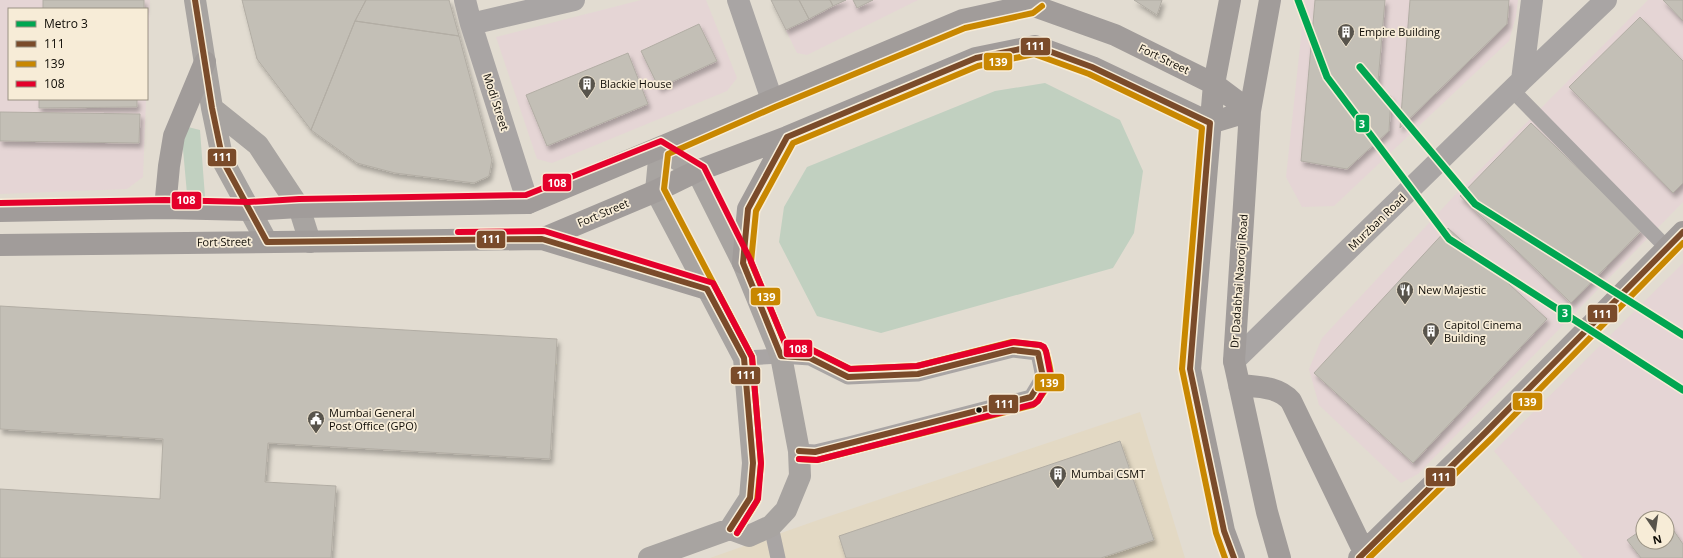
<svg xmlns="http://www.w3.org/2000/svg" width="1683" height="558" viewBox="0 0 1683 558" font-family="'Open Sans',sans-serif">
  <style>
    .commercial { fill: #e5d5d5; fill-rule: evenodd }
    .built { fill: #e3d9c4 }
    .green { fill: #c1d0c0 }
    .building { fill: #c3bfb6; stroke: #b2ada4; filter: url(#shadow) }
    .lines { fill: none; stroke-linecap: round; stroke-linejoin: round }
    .service { stroke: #a9a5a4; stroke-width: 15 }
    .minor { stroke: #a9a5a4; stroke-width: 22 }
    .tertiary { stroke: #a9a5a4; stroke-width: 22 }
    .secondary { stroke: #a8a4a1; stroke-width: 22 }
    .primary { stroke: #a19c9a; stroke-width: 22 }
    .bus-1-casing { stroke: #f7ecd7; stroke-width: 9 }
    .bus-2-casing { stroke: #f7ecd7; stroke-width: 9 }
    .bus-3-casing { stroke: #f7ecd7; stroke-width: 9 }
    .bus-1 { stroke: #7a4b2a; stroke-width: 6 }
    .bus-2 { stroke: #c88701; stroke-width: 6 }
    .bus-3 { stroke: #e4002b; stroke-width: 6 }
    .metro-1-casing { stroke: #f7ecd7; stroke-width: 10 }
    .metro-1 { stroke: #00a651; stroke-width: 7 }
    .bus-dot { fill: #0e0b05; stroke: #f7ecd7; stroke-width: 1.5 }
    .labels { text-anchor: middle; stroke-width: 3.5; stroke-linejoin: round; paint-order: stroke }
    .poi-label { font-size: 11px; fill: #0e0b05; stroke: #f7ecd7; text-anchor: start }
    .street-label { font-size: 11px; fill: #0e0b05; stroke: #f7ecd7 }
    .line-badge { stroke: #f7ecd7; stroke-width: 1.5 }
    .badge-label { font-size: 11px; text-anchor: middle; font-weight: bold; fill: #fff }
  </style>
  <defs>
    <filter id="shadow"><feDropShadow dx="2.5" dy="4.5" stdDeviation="2" flood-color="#0004"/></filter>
  </defs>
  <rect width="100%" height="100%" fill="#e2dcd1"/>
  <path class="commercial" d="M0,0H150L147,82V9H9V99H146L143,177L127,189L0,194Z
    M641,0H706L737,78L727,91L552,163L537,159L496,37Z
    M771,0H918L807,55L797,53Z
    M1305,0H1518L1516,16L1509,41L1334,206L1302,207L1286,177Z
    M1648,0H1683V202L1418,474L1401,483L1319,405L1309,369L1322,338L1455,195Z
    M1683,263V558H1583L1494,451ZM1643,518H1667V542H1643Z"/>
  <path class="built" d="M1140,412L1185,558H710L818,520Z"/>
  <path class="green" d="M1045,83L1120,120L1143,171L1134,233L1113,268L881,333L817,316L779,242L784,207L807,167L995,91Z
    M188,127L200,130L205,197L194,206L187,194L182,138Z"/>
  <path class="building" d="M43,0H144V9H43Z
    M242,0H366L355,21L311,130L257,59Z
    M366,0H449L459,36L355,21Z
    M771,0H799L809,19L786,30Z
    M799,0H830L833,6L809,19Z
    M830,0H846L833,6Z
    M853,0H873L857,8Z
    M1134,0H1162L1157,15Z
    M1315,0H1385L1377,94L1391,96L1389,131L1347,169L1301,161Z
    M1410,0H1509L1507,24L1400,128Z
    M1663,0H1683V21Z
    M1640,17L1683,61V183L1673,193L1569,87Z
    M355,21L459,36L492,160L489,176L474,183L395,173L357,163L311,130Z
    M699,24L717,61L659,88L641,51Z
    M628,53L648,104L547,146L526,95Z
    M39,99H137V107L39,108Z
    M0,112L140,114L139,143L0,141Z
    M1531,123L1642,230L1571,303L1460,196Z
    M1448,228L1547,319L1413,463L1314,373Z
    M0,306L557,339L550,459L268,443L265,482L336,486L331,558H0V489L160,499L163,439L0,429Z
    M1120,441L1154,540L1101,558H846L839,536Z
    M1667,521L1683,544V558H1641L1627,540L1643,529V542H1667Z"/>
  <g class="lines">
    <path class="service" d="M1512,90L1667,248
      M744,358L781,356L810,358L848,377L918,374L1013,350L1038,353L1043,377L1031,397L849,444L815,452L799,451
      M771,526L778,558"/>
    <path class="minor" d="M465,0L471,24L528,203
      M738,0L772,100
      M471,24L574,0"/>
    <path class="tertiary" d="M1522,80L1532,0
      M1234,361L1522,80L1606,0"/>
    <path class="secondary" d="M195,0L212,108L223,161L267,242
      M212,108L258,145L299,207L310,242
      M660,149L697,171L743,263L781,356L799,451L800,476L786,510L771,526L749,536L730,529L750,498L753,463L744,358L656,191Z
      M649,558L730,529"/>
    <path class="primary" d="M1230,0L1214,84L1190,369L1224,531L1234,558
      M1270,0L1250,111L1234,361L1267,512L1280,558
      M1031,5L1115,35L1214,84L1250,111
      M1210,123L1250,111
      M165,208L169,166L174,136L205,62
      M0,211L165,208L249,210L299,207L528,203L963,20L1031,5L1037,0
      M542,239L707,289
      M0,245L542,239L656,191L697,171L787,137L976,58L1035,46L1092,67L1210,123
      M743,263L748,209L787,137
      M1239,385C1257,387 1278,386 1291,401L1364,552
      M1359,558L1364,552L1486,432L1683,232"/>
    <g class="bus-1-casing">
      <path id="bus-1" d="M195,0L212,108L223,161L267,242L542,239L707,289L744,358L753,463L750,498L730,529
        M799,451L815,452L1031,397L1043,377L1038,353L1013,350L918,374L848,377L810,358L781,356L743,263L748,209L787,137L976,58L1035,46L1092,67L1210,123L1190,369L1224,531L1234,558
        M1359,558L1486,432L1683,232"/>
    </g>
    <g class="bus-2-casing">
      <path id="bus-2" d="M799,459L817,460L1033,405C1038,402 1049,385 1051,379C1052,375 1047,351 1044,348C1043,346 1042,346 1039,345L1012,342L917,366L850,369L812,350L787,348L751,262L756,211L793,143L978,66L1034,54L1089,74L1202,128L1182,369L1216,533L1225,558
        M737,533L757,501L761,464L752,357L664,189L668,154L775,107L965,28L1033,13L1042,6
        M1369,558L1492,438L1683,243"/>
    </g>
    <g class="bus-3-casing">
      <path id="bus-3" d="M0,203L165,200L249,202L299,199L526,195L661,141L704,167L750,259L787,348L812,350L850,369L917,366L1014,342L1040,345L1044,347L1046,351L1051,378L1038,401L1034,404L817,460L799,459
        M458,232L544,231L713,283L752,357L761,463L758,499L737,533"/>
    </g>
    <use href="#bus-1" class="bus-1"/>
    <use href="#bus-2" class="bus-2"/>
    <use href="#bus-3" class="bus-3"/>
    <g class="metro-1-casing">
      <path id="metro-1" d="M1298,0L1327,77L1449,239L1683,390
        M1360,67L1475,204L1683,335"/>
    </g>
    <use href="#metro-1" class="metro-1"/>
  </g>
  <defs>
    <g id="building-pin" transform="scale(0.9)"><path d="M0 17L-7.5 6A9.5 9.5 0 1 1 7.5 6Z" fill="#58544c" stroke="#f7ecd7"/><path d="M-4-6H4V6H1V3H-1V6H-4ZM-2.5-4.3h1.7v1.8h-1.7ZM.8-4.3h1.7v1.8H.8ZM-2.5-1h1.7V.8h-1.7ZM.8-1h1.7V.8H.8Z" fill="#fff"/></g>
    <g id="restaurant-pin" transform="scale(0.9)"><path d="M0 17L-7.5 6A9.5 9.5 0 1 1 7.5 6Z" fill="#58544c" stroke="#f7ecd7"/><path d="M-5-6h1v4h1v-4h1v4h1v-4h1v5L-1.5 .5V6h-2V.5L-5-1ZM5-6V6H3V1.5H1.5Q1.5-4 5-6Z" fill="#fff"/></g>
    <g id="civic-pin" transform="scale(0.9)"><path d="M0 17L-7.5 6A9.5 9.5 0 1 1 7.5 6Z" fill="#58544c" stroke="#f7ecd7"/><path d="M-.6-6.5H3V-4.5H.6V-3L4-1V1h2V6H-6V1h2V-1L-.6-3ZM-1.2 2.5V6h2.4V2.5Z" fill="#fff"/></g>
  </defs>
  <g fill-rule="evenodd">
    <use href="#building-pin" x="1346" y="32"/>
    <use href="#building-pin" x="587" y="84"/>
    <use href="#restaurant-pin" x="1405" y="290"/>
    <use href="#building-pin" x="1431" y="331"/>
    <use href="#civic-pin" x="316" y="419"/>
    <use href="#building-pin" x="1058" y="474"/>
  </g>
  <circle class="bus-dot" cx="979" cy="410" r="3.5"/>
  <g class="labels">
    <g class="poi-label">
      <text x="1359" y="36">Empire Building</text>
      <text x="600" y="88">Blackie House</text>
      <text x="1418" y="294">New Majestic</text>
      <text x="1444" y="329">Capitol Cinema<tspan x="1444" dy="13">Building</tspan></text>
      <text x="329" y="417">Mumbai General<tspan x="329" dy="13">Post Office (GPO)</tspan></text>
      <text x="1071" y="478">Mumbai CSMT</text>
    </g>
    <g class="street-label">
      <text transform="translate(1164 59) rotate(26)" y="4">Fort Street</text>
      <text transform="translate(496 102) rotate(72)" y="4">Modi Street</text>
      <text transform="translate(603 213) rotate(-23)" y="4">Fort Street</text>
      <text transform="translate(1377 222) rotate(-44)" y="4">Murzban Road</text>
      <text transform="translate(224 242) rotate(-1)" y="4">Fort Street</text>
      <text transform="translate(1239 281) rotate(-86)" y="4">Dr Dadabhai Naoroji Road</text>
    </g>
  </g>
  <g class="line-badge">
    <rect x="1020" y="37" width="31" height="19" rx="4" fill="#7a4b2a"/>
    <rect x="983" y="52" width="30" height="19" rx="4" fill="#c88701"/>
    <rect x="1355" y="114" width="15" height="19" rx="4" fill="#00a651"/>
    <rect x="207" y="148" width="30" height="19" rx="4" fill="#7a4b2a"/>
    <rect x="542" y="173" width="30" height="19" rx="4" fill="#e4002b"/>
    <rect x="171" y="191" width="31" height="19" rx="4" fill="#e4002b"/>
    <rect x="476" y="230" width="30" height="19" rx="4" fill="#7a4b2a"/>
    <rect x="750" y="287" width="31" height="19" rx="4" fill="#c88701"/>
    <rect x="1557" y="304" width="15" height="19" rx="4" fill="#00a651"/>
    <rect x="1587" y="304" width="31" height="19" rx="4" fill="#7a4b2a"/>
    <rect x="783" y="339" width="30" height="19" rx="4" fill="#e4002b"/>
    <rect x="730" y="366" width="31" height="19" rx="4" fill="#7a4b2a"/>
    <rect x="1034" y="373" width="31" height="19" rx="4" fill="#c88701"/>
    <rect x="1512" y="392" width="31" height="19" rx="4" fill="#c88701"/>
    <rect x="988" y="394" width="31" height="20" rx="4" fill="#7a4b2a"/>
    <rect x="1425" y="467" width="31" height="20" rx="4" fill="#7a4b2a"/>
  </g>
  <g class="badge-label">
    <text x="1035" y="50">111</text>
    <text x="998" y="66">139</text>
    <text x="1362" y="128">3</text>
    <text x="222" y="161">111</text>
    <text x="557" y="187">108</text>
    <text x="186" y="204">108</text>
    <text x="491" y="243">111</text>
    <text x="766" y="301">139</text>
    <text x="1565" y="317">3</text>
    <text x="1602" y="318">111</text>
    <text x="798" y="353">108</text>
    <text x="746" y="379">111</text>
    <text x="1049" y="387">139</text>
    <text x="1527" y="406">139</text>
    <text x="1004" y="408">111</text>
    <text x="1441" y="481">111</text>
  </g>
  <rect x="8" y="8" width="140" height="92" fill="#f7ecd7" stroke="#9a9283"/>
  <rect x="16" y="21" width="20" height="6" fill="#00a651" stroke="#9a9283"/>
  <text x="44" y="28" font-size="12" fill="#0e0b05">Metro 3</text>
  <rect x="16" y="41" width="20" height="6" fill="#7a4b2a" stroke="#9a9283"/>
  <text x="44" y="48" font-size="12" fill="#0e0b05">111</text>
  <rect x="16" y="61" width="20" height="6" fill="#c88701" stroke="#9a9283"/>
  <text x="44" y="68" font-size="12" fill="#0e0b05">139</text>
  <rect x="16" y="81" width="20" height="6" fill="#e4002b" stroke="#9a9283"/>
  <text x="44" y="88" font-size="12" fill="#0e0b05">108</text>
  <g transform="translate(1655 530) rotate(167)"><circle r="19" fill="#f7ecd7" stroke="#9a9283"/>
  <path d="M0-3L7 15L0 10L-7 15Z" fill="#58544c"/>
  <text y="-6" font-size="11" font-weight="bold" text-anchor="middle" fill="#0e0b05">N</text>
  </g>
</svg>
